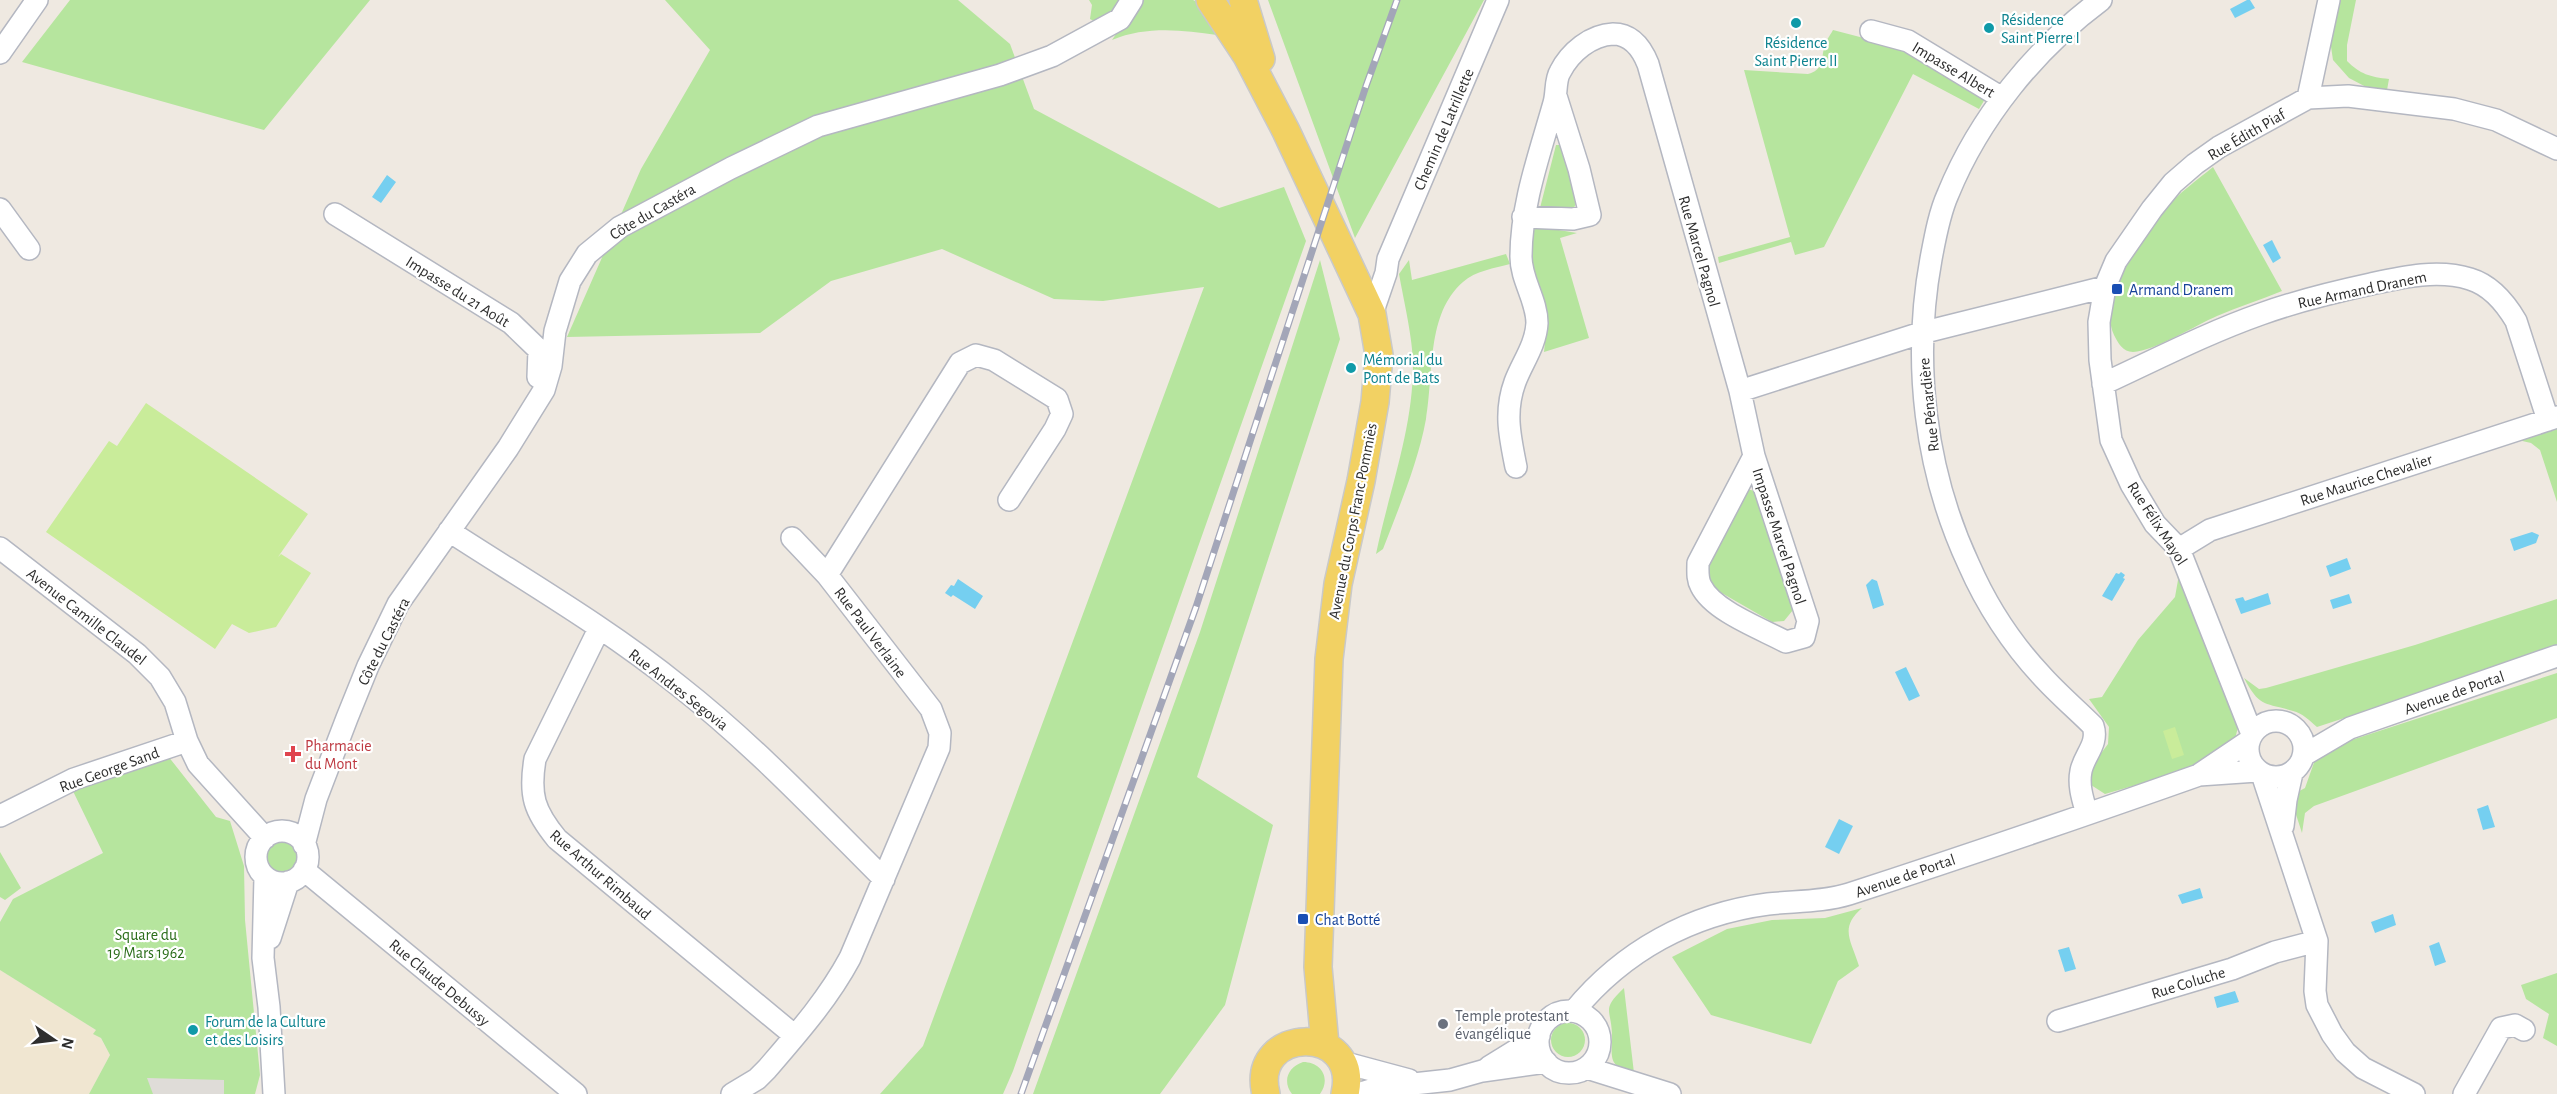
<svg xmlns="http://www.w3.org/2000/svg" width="2557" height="1094" viewBox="0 0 2557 1094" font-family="'Alegreya Sans',sans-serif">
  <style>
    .education { fill: #f0e6d1 }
    .green { fill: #b6e59e }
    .pitch { fill: #c9ec9a }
    .plaza { fill: #dfdcd8 }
    .water { fill: #75cff0 }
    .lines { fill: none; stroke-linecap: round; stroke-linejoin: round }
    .minor-casing { stroke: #b4b7c1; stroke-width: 24 }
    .major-casing { stroke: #c9c9c9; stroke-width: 30 }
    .minor { stroke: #fff; stroke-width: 21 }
    .major { stroke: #f2d163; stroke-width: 27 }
    .rail-casing { stroke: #a3a6b8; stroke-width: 7 }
    .rail { stroke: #fff; stroke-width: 4.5; stroke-dasharray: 14; stroke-linecap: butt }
    .culture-dot { fill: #0f9aa8; stroke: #fff; stroke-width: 2 }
    .transit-dot { fill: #1a4fb4; stroke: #fff; stroke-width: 2 }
    .health-dot { fill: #e0444e; stroke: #fff; stroke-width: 2 }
    .worship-dot { fill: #6b7280; stroke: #fff; stroke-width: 2 }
    .labels { text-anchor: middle; stroke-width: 4.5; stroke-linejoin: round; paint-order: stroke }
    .culture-label { font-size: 16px; fill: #0d838f; stroke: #fff; text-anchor: start }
    .street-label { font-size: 16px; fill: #2e2e2e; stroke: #fff }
    .transit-label { font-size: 16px; fill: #164399; stroke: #fff; text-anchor: start }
    .health-label { font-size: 16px; fill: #be3a42; stroke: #fff; text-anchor: start }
    .park-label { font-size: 16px; fill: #2c6e1b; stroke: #fff }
    .worship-label { font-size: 16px; fill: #5b616d; stroke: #fff; text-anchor: start }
  </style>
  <rect width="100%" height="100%" fill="#efe9e1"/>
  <path class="education" d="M0,970L96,1030L110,1055L89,1094H0Z"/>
  <path class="green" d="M70,0H370L264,130L22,62Z
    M665,0H958L1010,44L1034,109L1219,208L1284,187L1306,241L1013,1071L1003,1094H880L923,1046L1204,287L1103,301L1054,299L942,249L831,281L760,333L567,337L641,169L710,50Z
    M1089,0H1125L1100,24L1090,19L1092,5Z
    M1139,0H1193L1199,3L1217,35C1182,30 1146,26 1112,40Z
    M1268,0H1484L1355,238Z
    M2338,0H2356L2347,45V61C2360,74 2370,77 2389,79L2387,90L2368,88L2349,78L2333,60L2330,40Z
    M1833,30L1906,49L1985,99L1979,109L1913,74L1824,247L1795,255L1791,242L1719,263L1718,257L1790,237L1744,70L1808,74C1823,70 1821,61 1824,48C1825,41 1830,36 1833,30Z
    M1556,145H1563L1577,201L1573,210L1540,208Z
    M2213,167L2282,291C2260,300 2238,307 2217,316C2196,325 2155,351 2133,352C2123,352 2118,343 2114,335C2097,300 2141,234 2165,209C2179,193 2197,180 2213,167Z
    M1535,226L1577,233L1560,238L1589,338L1544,352L1547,322L1545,304L1529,253Z
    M1506,254L1510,264C1495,268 1475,271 1463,282C1426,314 1434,374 1426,419C1418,463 1399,507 1383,549L1376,554C1389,491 1413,430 1413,365C1413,339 1404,302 1399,274L1409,260L1412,280Z
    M1320,260L1340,339L1197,777L1273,825L1225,1005L1160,1094H1033L1200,632Z
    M2557,429V502L2540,450L2531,443L2518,440Z
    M1742,488L1755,491L1793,610L1784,621L1772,622L1713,588L1705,574V557Z
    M2177,571L2238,727L2235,739L2188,770L2105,794L2088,783L2096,760L2108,744L2109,727L2089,699L2102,697L2138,640L2175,597L2178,580Z
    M2557,599V648L2317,727C2310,721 2302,713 2293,711C2264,702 2260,708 2244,678L2259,689L2266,688L2415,645Z
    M2557,673V718L2314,806L2305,813L2302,833L2290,796L2305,788L2316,757L2330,747Z
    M168,756L216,817L230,821L244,866L245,920L260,1075L255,1094H89L110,1055L101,1038L93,1034L96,1030L0,970V922L13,899L103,853L71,787Z
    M266 857a17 17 0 1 1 34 0a17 17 0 1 1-34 0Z
    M0,852L21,888L5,900L0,897Z
    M1862,908C1839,928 1851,940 1859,966L1838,981L1811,1044L1711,1015L1672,957L1727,929L1772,920L1825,918Z
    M2557,973V1046L2543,1038L2549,1014L2526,999L2521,985Z
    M1624,988L1634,1073C1607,1066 1612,1058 1612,1034C1611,1008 1601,1010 1624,988Z
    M1551 1040a17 17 0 1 1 34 0a17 17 0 1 1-34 0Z
    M1303,1062C1322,1062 1331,1079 1320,1094H1292C1282,1081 1288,1067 1303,1062Z"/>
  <path class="pitch" d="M146,403L308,514L278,557L281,554L311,573L276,627L249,633L232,624L215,649L46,532L109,441L117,446Z
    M2175,727L2184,755L2172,759L2163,731Z"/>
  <path class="plaza" d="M147,1078L224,1080V1094H153Z"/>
  <path class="water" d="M2247,0H2250L2255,8L2235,18L2230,9Z
    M387,175L396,182L381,203L372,197Z
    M2272,240L2281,258L2273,263L2263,245Z
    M2532,532L2539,535L2536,543L2514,551L2510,539Z
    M2347,558L2351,569L2330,577L2326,566Z
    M2121,572L2125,575L2123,578L2125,579L2112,601L2102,596L2116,573L2119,574Z
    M958,579L983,596L975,609L953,595L951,597L945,593L951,585L954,586Z
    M1872,579L1877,581L1884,605L1873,609L1866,585Z
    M2268,593L2271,604L2241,614L2235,599L2243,597L2245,601Z
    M2349,594L2352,603L2333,609L2330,600Z
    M1906,667L1920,696L1909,701L1895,672Z
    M2488,805L2495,827L2483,830L2477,809Z
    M1839,819L1853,826L1839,854L1825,847Z
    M2200,888L2203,898L2182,904L2178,895Z
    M2393,914L2396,925L2375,933L2371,922Z
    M2439,942L2446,962L2435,966L2429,946Z
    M2069,947L2076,969L2065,972L2058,950Z
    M2235,991L2239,1002L2217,1008L2214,997Z"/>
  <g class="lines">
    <g class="minor-casing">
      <path id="minor" d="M1871,31L1908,41L2002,98
        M0,53L37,0
        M2308,98L2329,0
        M0,209L29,249
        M335,214L511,323L539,350L538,377
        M1523,217L1573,219L1590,215L1579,169L1556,96
        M1372,314L1386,273L1388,259L1498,0
        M2103,384C2155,360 2207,333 2261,314C2297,301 2334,292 2371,284C2403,277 2438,269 2470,279C2490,285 2506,304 2516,321L2548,420
        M1740,391L1921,333L2105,287
        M1516,467C1510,437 1504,412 1515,382C1522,363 1536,345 1537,323C1537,300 1521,280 1521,257C1521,204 1540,153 1554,103C1557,93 1555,80 1560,72C1570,52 1591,35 1613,34C1632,34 1642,49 1648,64L1740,391L1754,456L1808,621L1804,637L1786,642C1762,629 1713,611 1701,586C1697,579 1698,571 1698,563L1754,456
        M449,531C526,581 607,628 679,686C753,744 817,812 884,879
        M792,538L827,575
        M0,548L137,654L160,677L175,702L187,741L198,764L265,838
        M2179,549L2210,530L2557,417
        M599,629L535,759C529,795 534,811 557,839L795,1036
        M2248 749a28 28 0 1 1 56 0a28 28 0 1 1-56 0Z
        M2252,734L2179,549L2155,524L2131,484L2111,440L2100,360L2099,322L2105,287L2116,261L2152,209L2173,183L2195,164L2219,147L2308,98L2348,96L2454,109L2496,120L2557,149
        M2304,755L2350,728L2557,656
        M2200,774L2249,741
        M2262,774L2317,941L2315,991L2317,1005L2332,1034L2345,1052L2363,1068L2414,1094
        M2087,814C2083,800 2078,786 2081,771C2084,755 2099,744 2093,726C2076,709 2057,693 2041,675C2012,644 1986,604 1969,565C1925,471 1912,362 1931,259C1935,238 1939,214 1948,194C1979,118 2035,49 2101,0
        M0,816L74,779L187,741
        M2283,826L2286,800L2292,773
        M256 857a26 26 0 1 1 52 0a26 26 0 1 1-52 0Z
        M304,845L316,799L347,718L368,666L398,604L508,448L544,390L551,366L555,331L570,281L587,254L620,227L731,168L818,126L1000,75L1052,56L1120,19L1132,0
        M304,870L576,1094
        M265,877L263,958L269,1007L274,1094
        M270,938L288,882
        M1574,1011C1623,951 1691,914 1768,904C1795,901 1823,902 1849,894C1966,856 2083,816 2199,775L2257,771
        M1538 1042a31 31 0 1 1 62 0a31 31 0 1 1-62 0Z
        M2058,1021L2232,969L2275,952L2317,941
        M1342,1062L1409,1080
        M1489,1067L1539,1036
        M1587,1068L1670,1094
        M732,1094L757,1079L767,1069C798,1033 828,999 850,958L939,748L940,733L931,709L827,575L960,363L976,355L994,360L1057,399L1062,414L1055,429L1009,500
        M1358,1094L1377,1088L1450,1080L1482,1071L1546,1062
        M2464,1094L2501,1028L2515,1025L2524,1030"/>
    </g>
    <g class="major-casing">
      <path id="major" d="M1210,0L1247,56L1286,131L1372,314L1379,355L1375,402L1361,481L1338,584L1329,659L1318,967L1325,1045
        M1243,0L1261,59
        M1266,1094C1249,1026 1361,1023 1345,1094"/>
    </g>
    <use href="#minor" class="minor"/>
    <use href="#major" class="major"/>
    <g class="rail-casing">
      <path id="rail" d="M1021,1094L1196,607L1366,86L1397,0"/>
    </g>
    <use href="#rail" class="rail"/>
  </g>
  <g class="culture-dot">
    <circle cx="1796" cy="23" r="6"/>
    <circle cx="1989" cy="28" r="6"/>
    <circle cx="1351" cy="368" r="6"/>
    <circle cx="193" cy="1030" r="6"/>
  </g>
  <g class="transit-dot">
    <rect x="2111" y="283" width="12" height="12" rx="3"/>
    <rect x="1297" y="913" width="12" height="12" rx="3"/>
  </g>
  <path class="health-dot" d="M290 745h6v6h6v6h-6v6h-6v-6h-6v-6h6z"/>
  <circle class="worship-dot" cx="1443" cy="1024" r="6"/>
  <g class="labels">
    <g class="culture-label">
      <text x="2001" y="25">Résidence<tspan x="2001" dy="18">Saint Pierre I</tspan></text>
      <text x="1796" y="48" text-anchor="middle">Résidence<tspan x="1796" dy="18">Saint Pierre II</tspan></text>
      <text x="1363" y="365">Mémorial du<tspan x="1363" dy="18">Pont de Bats</tspan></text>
      <text x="205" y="1027">Forum de la Culture<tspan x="205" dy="18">et des Loisirs</tspan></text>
    </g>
    <g class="street-label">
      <text transform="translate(1954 69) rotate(31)" y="6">Impasse Albert</text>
      <text transform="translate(1443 129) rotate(-67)" y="6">Chemin de Latrillette</text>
      <text transform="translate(2246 134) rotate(-30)" y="6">Rue Édith Piaf</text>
      <text transform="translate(652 211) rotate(-30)" y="6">Côte du Castéra</text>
      <text transform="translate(1700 251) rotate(74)" y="6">Rue Marcel Pagnol</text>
      <text transform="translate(2362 289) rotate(-12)" y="6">Rue Armand Dranem</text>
      <text transform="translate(458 291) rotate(32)" y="6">Impasse du 21 Août</text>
      <text transform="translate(1928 405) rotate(-96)" y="6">Rue Pénardière</text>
      <text transform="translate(2366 479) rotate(-18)" y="6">Rue Maurice Chevalier</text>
      <text transform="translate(1352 521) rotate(-79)" y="6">Avenue du Corps Franc Pommiès</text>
      <text transform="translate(2158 523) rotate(57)" y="6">Rue Félix Mayol</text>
      <text transform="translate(1780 536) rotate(72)" y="6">Impasse Marcel Pagnol</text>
      <text transform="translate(87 616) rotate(38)" y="6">Avenue Camille Claudel</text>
      <text transform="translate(871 632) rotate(53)" y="6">Rue Paul Verlaine</text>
      <text transform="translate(383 641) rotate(-63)" y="6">Côte du Castéra</text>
      <text transform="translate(679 689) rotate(38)" y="6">Rue Andres Segovia</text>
      <text transform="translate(2454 692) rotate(-19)" y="6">Avenue de Portal</text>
      <text transform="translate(109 769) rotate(-20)" y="6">Rue George Sand</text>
      <text transform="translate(601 874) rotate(41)" y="6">Rue Arthur Rimbaud</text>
      <text transform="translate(1905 875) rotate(-19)" y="6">Avenue de Portal</text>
      <text transform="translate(440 982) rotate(40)" y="6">Rue Claude Debussy</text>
      <text transform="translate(2188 982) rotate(-17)" y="6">Rue Coluche</text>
    </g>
    <g class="transit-label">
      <text x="2129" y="295">Armand Dranem</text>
      <text x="1315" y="925">Chat Botté</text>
    </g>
    <g class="health-label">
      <text x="305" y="751">Pharmacie<tspan x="305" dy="18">du Mont</tspan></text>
    </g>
    <g class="park-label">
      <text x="146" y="940">Square du<tspan x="146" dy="18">19 Mars 1962</tspan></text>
    </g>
    <g class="worship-label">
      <text x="1455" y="1021">Temple protestant<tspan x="1455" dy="18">évangélique</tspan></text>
    </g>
  </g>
  <g transform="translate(54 1040) rotate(104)" stroke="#ffffff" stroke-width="4.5" paint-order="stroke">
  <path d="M0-4.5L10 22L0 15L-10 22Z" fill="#2e2e2e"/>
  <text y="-9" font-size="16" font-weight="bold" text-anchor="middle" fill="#2e2e2e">N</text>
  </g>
</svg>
